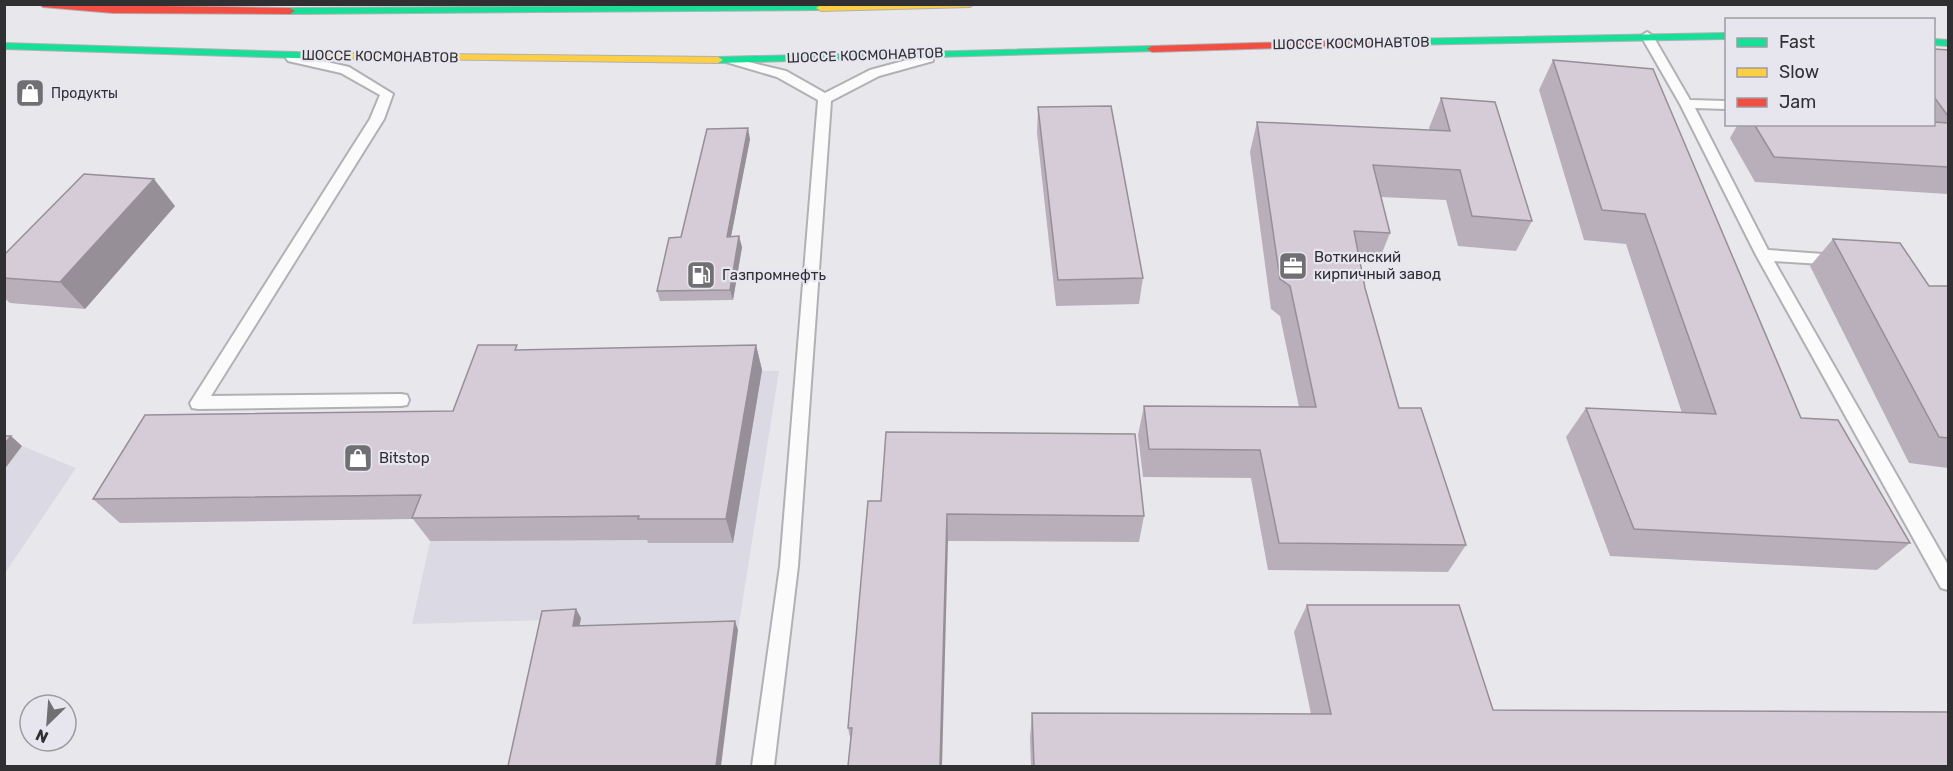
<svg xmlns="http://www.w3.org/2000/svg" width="1953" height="771" viewBox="0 0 1953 771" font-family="Rubik,sans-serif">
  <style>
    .built { fill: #dbd9e4 }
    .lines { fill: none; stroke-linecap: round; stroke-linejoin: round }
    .lane-casing { stroke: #b1b0b4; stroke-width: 4 }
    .fast-casing { stroke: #b1b0b4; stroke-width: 2 }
    .slow-casing { stroke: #b1b0b4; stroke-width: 2 }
    .jam-casing { stroke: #b1b0b4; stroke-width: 2 }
    .lane { fill: #fcfbfc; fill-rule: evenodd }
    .fast { fill: #16e098; fill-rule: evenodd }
    .slow { fill: #ffcf43; fill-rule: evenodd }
    .jam { fill: #f24e42; fill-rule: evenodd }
    .wall { fill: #b8afba }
    .shaded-wall { fill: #968f97 }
    .building { fill: #d6ccd8; stroke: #968f97; stroke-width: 1.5 }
    .labels { text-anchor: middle; stroke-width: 4.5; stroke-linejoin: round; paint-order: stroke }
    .far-street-label { font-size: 14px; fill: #302f32; stroke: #e7e5ee }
    .far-poi-label { font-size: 14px; fill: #302f32; stroke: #e7e5ee; text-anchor: start }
    .poi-label { font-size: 15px; fill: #302f32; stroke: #e7e5ee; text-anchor: start }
  </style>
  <rect width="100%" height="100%" fill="#e8e7ec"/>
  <path class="built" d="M688,370L779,371L738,630L721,766H516L547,620L412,624L430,541Z
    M5,446H22L76,468L5,573Z"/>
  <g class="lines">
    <g class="lane-casing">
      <path id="lane" d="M1647,32L1653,36L1690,100L1726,101V109L1695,108L1768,250L1837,255L1844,260L1837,265L1774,261L1948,565V590L1941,588L1756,255L1680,104L1641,36Z
        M292,54L349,67L393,94L384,119L211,396L401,394L407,395L409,400L407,405L401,406L198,409L192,408L190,403L370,119L380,95L341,73L288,61L286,58Z
        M929,54L933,55V61L879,76L831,101L798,566L774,766H752L780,566L818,100L777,77L726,62L732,58L786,71L825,93L870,70Z"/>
    </g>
    <g class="fast-casing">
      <path id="fast" d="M821,5L824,6V10L290,14L285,11L290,8Z
        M1726,33V39L1400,45L1395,42L1400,39Z
        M1934,39L1948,40V46L1934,45Z
        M4,43L328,53L333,56L328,59L4,49Z
        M1152,46L1156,47V51L718,63L713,60L718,57Z"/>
    </g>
    <g class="slow-casing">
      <path id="slow" d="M845,4H974L970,7L821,11L816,8L821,5Z
        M328,53L718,57L723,60L718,63L324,58L323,56Z"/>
    </g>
    <g class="jam-casing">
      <path id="jam" d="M39,4L290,8L295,11L290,14L113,13L43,7Z
        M1400,39L1403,40V44L1152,52L1147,49L1152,46Z"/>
    </g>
    <use href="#lane" class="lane"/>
    <use href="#fast" class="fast"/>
    <use href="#slow" class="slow"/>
    <use href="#jam" class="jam"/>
  </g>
  <path class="wall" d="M1934,49L1948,50V194L1755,182L1730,138L1738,124H1934Z
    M1553,60L1801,418L1910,543L1877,570L1610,556L1566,437L1586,408L1682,413L1626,244L1584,240L1539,90Z
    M1441,98L1532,221L1516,251L1458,246L1446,200L1381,197L1390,233L1378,263L1360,262L1365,288L1399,408L1466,545L1448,572L1268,570L1251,478L1143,477L1138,435L1144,406L1299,407L1280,316L1271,309L1250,152L1257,122L1430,131L1429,128Z
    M1038,107L1143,278L1139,304L1056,306L1037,133Z
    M750,139L731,236L742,247L733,300L660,301L657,291L681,237Z
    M175,206L85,309L10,303L4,298V255Z
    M1833,239L1929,286H1948V468L1909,463L1810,266Z
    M756,345L762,370L733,543H648L647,540L430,541L413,519L120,523L93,499L453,411L519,350Z
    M881,501L1144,516L1139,542L948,541L848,766L851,742L848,728Z
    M1307,605L1493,710L1948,766H1031L1030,738L1032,713L1311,714L1294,632Z"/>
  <path class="shaded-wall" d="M748,128L750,139L729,247L727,237Z
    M154,179L175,206L85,309L60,282Z
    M739,236L742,247L733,300L730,290Z
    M756,345L762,370L733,543L726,519Z
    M11,436L22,446L4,470V444Z
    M947,514L948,541L942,766H940Z
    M576,609L581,618L578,635L573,626Z
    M735,621L738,630L721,766H716Z"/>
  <path class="building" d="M1934,49L1948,50V116L1934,97Z
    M1553,60L1653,69L1801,418L1838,420L1910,543L1634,529L1586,408L1716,414L1645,214L1602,210Z
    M1441,98L1495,102L1532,221L1472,216L1460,170L1373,165L1390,233L1354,231L1365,288L1399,408H1421L1466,545L1279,543L1260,450L1149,449L1144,406L1316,407L1290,286L1280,279L1257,122L1450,131Z
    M1111,106L1143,278L1058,280L1038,107Z
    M1934,122L1948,123V167L1774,157L1754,124H1934Z
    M748,128L727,237L739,236L730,290L657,291L669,238L681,237L707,129Z
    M84,174L154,179L60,282L4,278V255Z
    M1833,239L1900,243L1929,286H1948V438L1939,437Z
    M478,345H517L515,350L756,345L726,519H638L639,516L412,518L421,495L93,499L145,415L453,411Z
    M886,432L1135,434L1144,516L947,514L940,766H947H848L852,728H848L868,501H881Z
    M4,436H11L4,444Z
    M1307,605H1459L1493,710L1948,712V766H1034L1032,713L1331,714Z
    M576,609L573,626L735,621L716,766H508L542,611Z"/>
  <defs>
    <g id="shop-square" transform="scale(1.5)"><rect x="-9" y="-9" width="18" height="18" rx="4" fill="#706f73" stroke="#e7e5ee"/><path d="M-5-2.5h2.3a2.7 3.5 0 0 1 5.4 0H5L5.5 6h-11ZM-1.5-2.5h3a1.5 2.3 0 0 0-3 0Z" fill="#fff"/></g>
    <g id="office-square" transform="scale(1.5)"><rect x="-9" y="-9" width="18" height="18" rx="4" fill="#706f73" stroke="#e7e5ee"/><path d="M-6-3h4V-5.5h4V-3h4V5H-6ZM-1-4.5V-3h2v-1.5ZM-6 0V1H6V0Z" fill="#fff"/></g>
    <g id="fuel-square" transform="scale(1.5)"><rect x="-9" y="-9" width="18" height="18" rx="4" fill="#706f73" stroke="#e7e5ee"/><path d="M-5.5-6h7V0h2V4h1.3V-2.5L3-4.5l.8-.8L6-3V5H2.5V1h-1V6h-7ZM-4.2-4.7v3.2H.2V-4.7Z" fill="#fff"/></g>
  </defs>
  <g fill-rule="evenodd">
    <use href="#shop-square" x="30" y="93"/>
    <use href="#office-square" x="1293" y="266"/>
    <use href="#fuel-square" x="701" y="275"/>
    <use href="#shop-square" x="358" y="458"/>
  </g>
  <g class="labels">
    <g class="far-street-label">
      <text transform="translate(1351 43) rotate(-1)" y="5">ШОССЕ КОСМОНАВТОВ</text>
      <text transform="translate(865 55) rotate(-2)" y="5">ШОССЕ КОСМОНАВТОВ</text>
      <text transform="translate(380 56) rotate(1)" y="5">ШОССЕ КОСМОНАВТОВ</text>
    </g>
    <g class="far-poi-label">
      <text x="51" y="98">Продукты</text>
    </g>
    <g class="poi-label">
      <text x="1314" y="262">Воткинский<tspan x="1314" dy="17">кирпичный завод</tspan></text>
      <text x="722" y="280">Газпромнефть</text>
      <text x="379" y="463">Bitstop</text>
    </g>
  </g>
  <rect width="1953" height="771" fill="none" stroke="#302f32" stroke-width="12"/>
  <rect x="1725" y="18" width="210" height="108" fill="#e7e5ee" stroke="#9e9ca3" stroke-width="1.5"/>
  <rect x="1737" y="38" width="30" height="9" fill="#16e098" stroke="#9e9ca3" stroke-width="1.5"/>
  <text x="1779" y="48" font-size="18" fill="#302f32">Fast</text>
  <rect x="1737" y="68" width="30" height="9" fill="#ffcf43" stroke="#9e9ca3" stroke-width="1.5"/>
  <text x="1779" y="78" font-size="18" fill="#302f32">Slow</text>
  <rect x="1737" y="98" width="30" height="9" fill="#f24e42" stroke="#9e9ca3" stroke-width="1.5"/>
  <text x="1779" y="108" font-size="18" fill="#302f32">Jam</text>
  <g transform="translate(48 723) rotate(205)"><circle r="28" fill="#e7e5ee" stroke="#9e9ca3" stroke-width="1.5"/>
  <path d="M0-4.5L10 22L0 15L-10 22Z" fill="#706f73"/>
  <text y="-9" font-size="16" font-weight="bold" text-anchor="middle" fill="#302f32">N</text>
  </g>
</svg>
